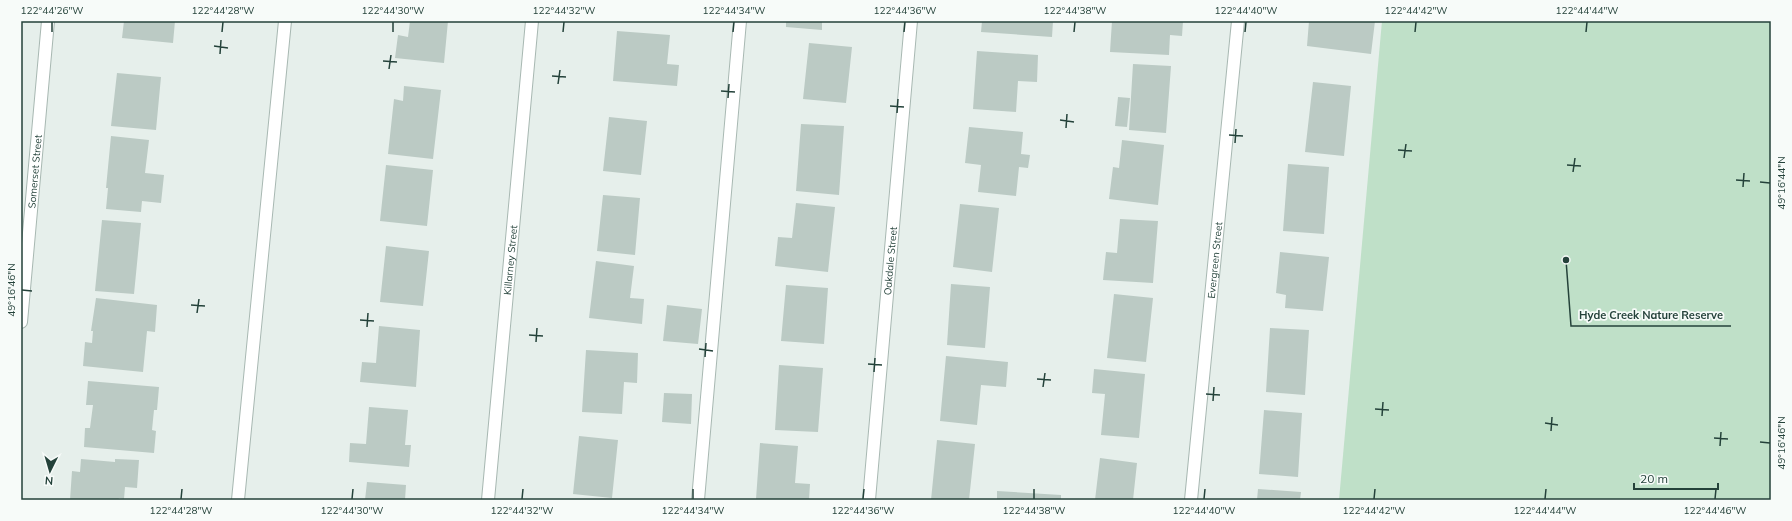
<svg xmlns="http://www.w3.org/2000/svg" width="1792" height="521" viewBox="0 0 1792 521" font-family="Mulish,sans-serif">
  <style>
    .green { fill: #bfe0c8 }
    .building { fill: #bbcac4 }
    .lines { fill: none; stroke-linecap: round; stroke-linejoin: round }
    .minor-casing { stroke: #a8b8b2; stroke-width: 14 }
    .minor { stroke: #fff; stroke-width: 12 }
    .ticks { fill: none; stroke: #24423a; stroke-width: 1.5 }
    .labels { text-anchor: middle; stroke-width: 3.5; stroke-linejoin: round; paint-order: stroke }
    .street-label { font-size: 10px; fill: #24423a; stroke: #f7fbf9 }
    .leader { fill: none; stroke: #24423a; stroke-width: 1.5 }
    .callout-dot { fill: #24423a; stroke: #f7fbf9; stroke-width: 1.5 }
    .callout-label { font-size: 11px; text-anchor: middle; font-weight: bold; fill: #24423a; stroke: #f7fbf9; stroke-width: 3.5; stroke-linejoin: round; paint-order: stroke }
    .neatline { fill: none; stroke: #24423a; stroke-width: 1.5 }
    .ticks-label { font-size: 10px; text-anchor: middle; fill: #24423a }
  </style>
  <rect width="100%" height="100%" fill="#e6efeb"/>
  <path class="green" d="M1382,21H1771V500H1339Z"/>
  <path class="building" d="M124,21H175L173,43L122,38Z
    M410,21H448L444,63L395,58L398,35L408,37Z
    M786,21H822V30L786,27Z
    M982,21H1053L1052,37L981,32Z
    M1112,21H1183L1182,36L1170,35L1169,55L1110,52Z
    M1309,21H1375L1371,54L1307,46Z
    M617,31L670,35L667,64L679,65L677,86L613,81Z
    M809,43L852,47L846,103L803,99Z
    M977,51L1038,55L1037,82L1018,81L1016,112L973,109Z
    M1133,64L1171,66L1166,133L1129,130Z
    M117,73L161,77L156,130L111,126Z
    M1313,82L1351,86L1344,156L1305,152Z
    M404,86L441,90L433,159L388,154L394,99L403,101Z
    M1118,97L1130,98L1127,127L1115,126Z
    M609,117L647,121L641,175L603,171Z
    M801,124L844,126L839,195L796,191Z
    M969,127L1023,132L1021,154L1030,155L1028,168L1019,167L1016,196L978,192L981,165L965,163Z
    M111,136L149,140L145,173L164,175L161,203L142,201L141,212L106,209L108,188H106Z
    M1122,140L1164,145L1158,205L1109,199L1113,167L1119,168Z
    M1288,164L1329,167L1324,234L1283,231Z
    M386,165L433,170L427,226L380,221Z
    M603,195L640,198L635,255L597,251Z
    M796,203L835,207L828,272L775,266L778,237L792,238Z
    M960,204L999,208L992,272L953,267Z
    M1120,219L1158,221L1153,283L1103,280L1106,252L1117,253Z
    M102,220L141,223L134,294L95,291Z
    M386,246L429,251L423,306L380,302Z
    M1280,252L1329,257L1323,311L1285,308L1286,295L1276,293Z
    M596,261L634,266L630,298L644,299L642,324L589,318Z
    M951,284L990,287L985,348L947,345Z
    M786,285L828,288L824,344L781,341Z
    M1114,294L1153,298L1146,362L1107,358Z
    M96,298L157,305L155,332L147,331L143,372L83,366L85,342L92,343L93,331H91Z
    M667,305L702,309L698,344L663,341Z
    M379,326L420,330L416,387L360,382L362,362L376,363Z
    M1270,328L1309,330L1305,395L1266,392Z
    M586,350L638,353L637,383L624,382L622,414L582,412Z
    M946,356L1008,362L1006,387L981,385L977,425L940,421Z
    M779,365L823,368L818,432L775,430Z
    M1094,369L1145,374L1139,438L1101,435L1105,394L1092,393Z
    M88,381L159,387L157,410H154L152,430L156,431L154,453L84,447L85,428H90L93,405H86Z
    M664,393L692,394L691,424L662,422Z
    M369,407L408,410L405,445H411L409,467L349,462L350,443L366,444Z
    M1264,410L1302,413L1298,477L1259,474Z
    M579,436L618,440L612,498L573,494Z
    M937,440L975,444L969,500H931Z
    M760,443L798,446L795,483L810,484L809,500L756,499Z
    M1100,458L1137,463L1133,500H1095Z
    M81,459L115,462V459L139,460L137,488L125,487L124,499L119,498L118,500H70L72,471L80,472Z
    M367,482L406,485L405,500H365Z
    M1258,489L1301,492L1300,500H1257Z
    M997,491L1061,495V500H997Z"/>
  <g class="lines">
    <g class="minor-casing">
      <g id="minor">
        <path id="s1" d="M21,322L48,21"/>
        <path d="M238,500L285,21"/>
        <path id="s2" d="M488,500L532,21"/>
        <path d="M698,500L740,21"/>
        <path id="s3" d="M869,500L911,21"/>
        <path id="s4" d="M1191,500L1238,21"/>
      </g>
    </g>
    <use href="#minor" class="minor"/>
  </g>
  <path class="ticks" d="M52,32V22M222,32L223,22M393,32V22M563,32L564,22M733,32L734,22M904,32L905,22M1074,32L1075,22M1245,32L1246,22M1415,32L1416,22M1586,32L1587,22M214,46L228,48M220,54L221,40M383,61L397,62M389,69L391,55M552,76L566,77M558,84L560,70M721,91L735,92M728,98L729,84M890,106L904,107M897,113L898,99M1060,120L1074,122M1066,128L1067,114M1229,135L1243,136M1235,143L1236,129M1398,150L1412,151M1404,158L1406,144M1567,165L1581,166M1573,172L1575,158M1736,180L1750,181M1760,182L1770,183M1743,187L1744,173M22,290L32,291M191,305L205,306M197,313L199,299M360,320L374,321M367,327L368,313M529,335L543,336M536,342L537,328M699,349L713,351M705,357L706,343M868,364L882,365M874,372L875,358M1037,379L1051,380M1043,387L1045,373M1206,394L1220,395M1213,401L1214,387M1375,409L1389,410M1382,416L1383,402M1545,423L1558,425M1551,431L1552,417M1714,438L1728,439M1760,442L1770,443M1720,446L1721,432M181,499L182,489M352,499L353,489M522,499L523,489M693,499V489M863,499L864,489M1034,499V489M1204,499L1205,489M1374,499L1375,489M1545,499L1546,489M1715,499L1716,489"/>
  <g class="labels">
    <g class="street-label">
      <text dy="4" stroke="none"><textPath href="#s1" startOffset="151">Somerset Street</textPath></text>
      <text dy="4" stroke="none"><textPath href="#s2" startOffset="241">Killarney Street</textPath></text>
      <text dy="4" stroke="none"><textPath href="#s3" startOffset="240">Oakdale Street</textPath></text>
      <text dy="4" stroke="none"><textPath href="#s4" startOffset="241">Evergreen Street</textPath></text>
    </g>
  </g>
  <path class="leader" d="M1566 260L1571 326H1731"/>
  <circle class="callout-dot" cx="1566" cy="260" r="4"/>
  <g class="callout-label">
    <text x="1651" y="319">Hyde Creek Nature Reserve</text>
  </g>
  <rect width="1792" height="521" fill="none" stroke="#f7fbf9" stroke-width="44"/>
  <g transform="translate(50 471) rotate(185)" stroke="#f7fbf9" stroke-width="3" paint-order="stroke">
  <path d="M0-3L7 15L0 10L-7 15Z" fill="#24423a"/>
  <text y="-6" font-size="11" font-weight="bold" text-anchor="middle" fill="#24423a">N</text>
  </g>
  <path d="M1634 483v6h84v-6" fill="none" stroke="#24423a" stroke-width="2"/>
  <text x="1640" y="483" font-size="12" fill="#24423a" stroke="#f7fbf9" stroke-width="3" paint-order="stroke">20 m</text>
  <rect x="22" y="22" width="1748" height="477" class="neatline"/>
  <g class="ticks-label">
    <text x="52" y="14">122°44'26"W</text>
    <text x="223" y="14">122°44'28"W</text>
    <text x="393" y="14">122°44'30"W</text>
    <text x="564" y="14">122°44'32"W</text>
    <text x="734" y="14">122°44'34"W</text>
    <text x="905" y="14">122°44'36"W</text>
    <text x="1075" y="14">122°44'38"W</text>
    <text x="1246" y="14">122°44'40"W</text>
    <text x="1416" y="14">122°44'42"W</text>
    <text x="1587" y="14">122°44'44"W</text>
    <text transform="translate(1781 183) rotate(-90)" y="4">49°16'44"N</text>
    <text transform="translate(11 290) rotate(-90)" y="4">49°16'46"N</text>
    <text transform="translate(1781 443) rotate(-90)" y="4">49°16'46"N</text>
    <text x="181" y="514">122°44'28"W</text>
    <text x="352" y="514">122°44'30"W</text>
    <text x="522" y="514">122°44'32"W</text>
    <text x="693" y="514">122°44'34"W</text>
    <text x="863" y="514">122°44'36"W</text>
    <text x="1034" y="514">122°44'38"W</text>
    <text x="1204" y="514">122°44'40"W</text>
    <text x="1374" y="514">122°44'42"W</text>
    <text x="1545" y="514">122°44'44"W</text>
    <text x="1715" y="514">122°44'46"W</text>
  </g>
</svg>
